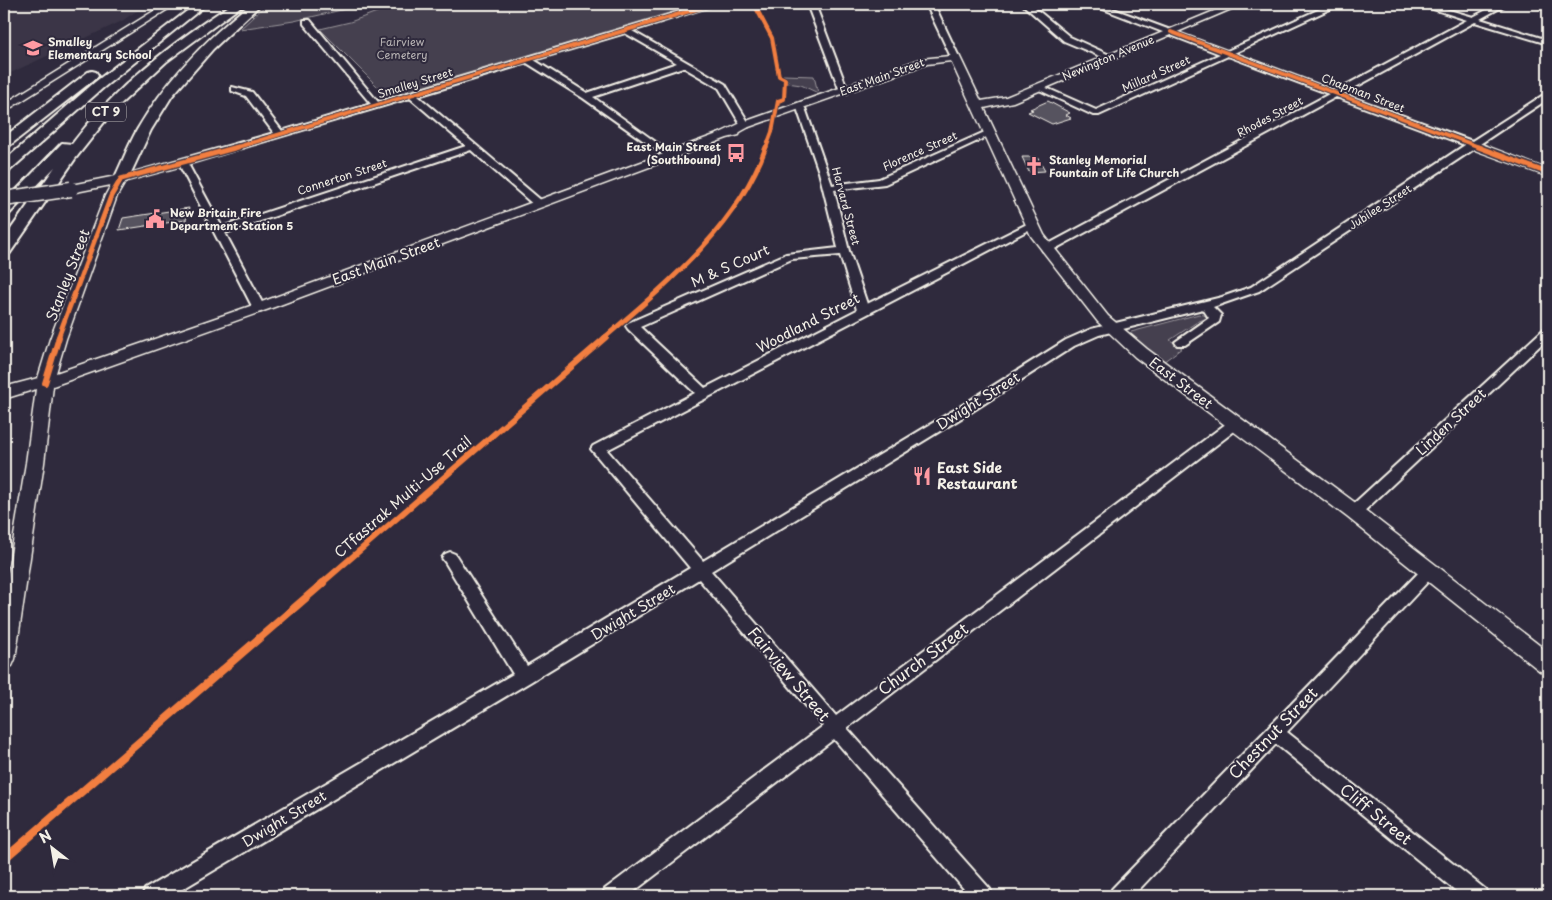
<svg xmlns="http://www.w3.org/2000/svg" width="1552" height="900" viewBox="0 0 1552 900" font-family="'Playpen Sans',sans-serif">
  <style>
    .built { fill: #3b3647 }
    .green { fill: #454050; stroke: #9c989c }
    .building { fill: #56525f; stroke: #f4f1e8 }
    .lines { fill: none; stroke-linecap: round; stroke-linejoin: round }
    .minor-casing { stroke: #f4f1e8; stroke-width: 4 }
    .major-casing { stroke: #f4f1e8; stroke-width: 3 }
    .highway-casing { stroke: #f4f1e8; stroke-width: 4 }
    .minor { fill: #2f2a3d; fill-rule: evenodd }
    .major { fill: #2f2a3d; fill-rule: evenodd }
    .highway { fill: #2f2a3d; fill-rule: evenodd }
    .major-bridge-casing { stroke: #f4f1e8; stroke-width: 17; stroke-linecap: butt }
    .major-bridge { stroke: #2f2a3d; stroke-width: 14 }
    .cycleway-far3-casing { stroke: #2f2a3d; stroke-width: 5.5 }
    .cycleway-far2-casing { stroke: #2f2a3d; stroke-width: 8 }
    .cycleway-far1-casing { stroke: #2f2a3d; stroke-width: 9 }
    .cycleway-casing { stroke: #2f2a3d; stroke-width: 11 }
    .cycleway-far3 { stroke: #f27e40; stroke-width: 4 }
    .cycleway-far2 { stroke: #f27e40; stroke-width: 5 }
    .cycleway-far1 { stroke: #f27e40; stroke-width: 6 }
    .cycleway { stroke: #f27e40; stroke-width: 8 }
    .labels { text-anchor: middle; stroke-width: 4; stroke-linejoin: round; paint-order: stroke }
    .far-poi-label { font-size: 11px; font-weight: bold; fill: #f4f1e8; stroke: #2f2a3d; text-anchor: start }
    .far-park-label { font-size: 11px; fill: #b7b3b3; stroke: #2f2a3d }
    .far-street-label { font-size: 11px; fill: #f4f1e8; stroke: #2f2a3d }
    .shield { fill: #2f2a3d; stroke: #b9b5b5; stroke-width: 1 }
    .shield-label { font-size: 12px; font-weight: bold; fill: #f4f1e8 }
    .street-label { font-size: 14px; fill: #f4f1e8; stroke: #2f2a3d }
    .poi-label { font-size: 14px; font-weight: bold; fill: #f4f1e8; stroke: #2f2a3d; text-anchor: start }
    .near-street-label { font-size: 16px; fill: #f4f1e8; stroke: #2f2a3d }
  </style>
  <rect width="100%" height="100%" fill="#2f2a3d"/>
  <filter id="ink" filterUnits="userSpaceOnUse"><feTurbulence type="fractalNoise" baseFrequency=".02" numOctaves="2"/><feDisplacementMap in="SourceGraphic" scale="10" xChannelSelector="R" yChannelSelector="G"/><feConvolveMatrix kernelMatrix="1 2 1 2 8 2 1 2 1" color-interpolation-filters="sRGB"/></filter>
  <g filter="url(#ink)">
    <path class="built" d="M4,4H147L122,21L4,76Z"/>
    <path class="green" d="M267,4H367L294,21L240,29Z
      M379,4H699L388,97L320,29L350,22L385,9Z
      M783,75L814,76L818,93L801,85L787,83L788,80Z
      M1199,314L1204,315L1207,318L1197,322L1170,340L1182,348L1163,362L1128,335L1131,332Z"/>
    <path class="building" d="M1048,101L1070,113L1066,115L1071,118L1052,124L1028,112L1033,110L1030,109Z
      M1022,157H1037L1045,171L1029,172Z
      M189,208L186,220L119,230L123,218Z"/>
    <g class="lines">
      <g class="minor-casing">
        <path id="minor" d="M706,4H717L632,31L725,84L750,125L748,127H742L719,88L683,67L593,97L671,153V157L668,158L583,98L527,63L418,96L543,202V206H535L471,150L225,233L265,308L263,311L259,312L253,308L180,166L121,182L116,179L118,177L274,133L246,96L232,91V87L252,92L282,131L371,104L304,24V20H310L378,102ZM625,33L677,63L587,93L534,60ZM410,98L466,146L222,227L188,164Z
          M807,4H815L848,91L847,93L840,91Z
          M926,4H934L959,57L958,59L951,57Z
          M1022,4H1030L1070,37L1114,57L1107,59L1064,41Z
          M1090,4H1100L1227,51L1331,4H1341L1234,53L1335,91L1467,20L1418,4H1429L1473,17L1498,4H1507L1480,19L1548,40V44L1475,22L1343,94L1472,141L1548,92V99L1480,144L1548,170V176L1474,149L1259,291L1213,307L1221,315L1219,322L1185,345H1177L1175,342L1209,318L1203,309L1099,335L1074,346L971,412L711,571L836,716L1231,420H1241L1243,423L1241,426L847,728L990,889L993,896H970L834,739L628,896H602L605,889L823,726L699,579L530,682L171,896H142L145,889L513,674L445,562L442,558L445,554L450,552L455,554L527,666L690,568L591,449L593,446L695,393L628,329L626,326L628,323L786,254L838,248L819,172L797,108L798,106L801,105L805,108L832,185L879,179L987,131H993L995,133L885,184L834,190L849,251L867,304L1029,223H1037L1038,225L607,450L703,561L961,406L1066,340L1091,329L1222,297L1251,287L1465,145L1336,97L1051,251H1043L1042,249L1043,247L1329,94L1228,56L1099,115H1093L1035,88L1042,86L1096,110L1220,54ZM840,255L857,310L705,388L640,327L792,259Z
          M1534,4L1548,5V9L1535,6Z
          M1548,328V338L1359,516L1354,518L1349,516L1347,512L1349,508L1544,329Z
          M1429,565L1434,567L1437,571L1434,575L1287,732L1485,889L1488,896H1462L1276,744L1133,896H1109L1112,889L1424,567Z"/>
      </g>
      <g class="major-casing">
        <path id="major" d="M165,4H176L4,112V104Z
          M1231,4H1243L1013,102L984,108L1044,235L1108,316L1147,349L1361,507L1548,652V673L1540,671L1347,517L1135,357L1098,322L1031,236L951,61L927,64L749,127L740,132L739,135L727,138L269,309L53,386L44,463L15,659L12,666L4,668V597L26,463L36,389L4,399V387L38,378L50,339L105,196L111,185L71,193L66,192L65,189L66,186L121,175L127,179L117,196L66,339L56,373L259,303L720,133L741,123L921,59L959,55L981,101L1006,97Z"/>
      </g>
      <g class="highway-casing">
        <path id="highway" d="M196,4H207L103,88L9,171L4,172V161L95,82Z
          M232,4H244L166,62L113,111L75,159L10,253L4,255V239L55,167L9,214L4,216V203L62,143L72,144C116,86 172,43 232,4Z
          M250,4H261L213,49L172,96L151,130L128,179L126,182H116L114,179C122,163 128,146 137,130C166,80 205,40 250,4Z
          M92,71L96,72L98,75L96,78L9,146L4,147V137L88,72Z"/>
      </g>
      <use href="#minor" class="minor"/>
      <use href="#major" class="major"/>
      <use href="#highway" class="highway"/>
      <g class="major-bridge-casing">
        <path id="major-bridge" d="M4,199L71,189"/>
      </g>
      <use href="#major-bridge" class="major-bridge"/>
      <g class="cycleway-far3-casing">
        <path id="cycleway-far3" d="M754,4L772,38L779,76L785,79L784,99L778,101L772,132L766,148
          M1171,32L1482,148
          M234,148L713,4"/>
      </g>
      <g class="cycleway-far2-casing">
        <path id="cycleway-far2" d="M1478,147L1548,173
          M58,338L111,196L121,179L238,147
          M604,338C667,284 737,227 766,147"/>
      </g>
      <g class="cycleway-far1-casing">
        <path id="cycleway-far1" d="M45,383L59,337
          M321,584L606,337"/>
      </g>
      <g class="cycleway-casing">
        <path id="cycleway" d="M4,859L323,583"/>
      </g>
      <use href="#cycleway-far3" class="cycleway-far3"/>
      <use href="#cycleway-far2" class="cycleway-far2"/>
      <use href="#cycleway-far1" class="cycleway-far1"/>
      <use href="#cycleway" class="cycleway"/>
    </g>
  </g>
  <defs>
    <g id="school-bare" transform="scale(1.5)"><path d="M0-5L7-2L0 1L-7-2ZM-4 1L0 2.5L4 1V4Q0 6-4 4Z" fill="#ff9aa2" stroke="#2f2a3d" stroke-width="2.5" paint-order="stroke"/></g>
    <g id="bus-bare" transform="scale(1.5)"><path d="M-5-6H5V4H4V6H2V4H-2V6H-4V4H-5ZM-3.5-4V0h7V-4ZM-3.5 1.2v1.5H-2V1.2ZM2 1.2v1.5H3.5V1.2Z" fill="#ff9aa2" stroke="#2f2a3d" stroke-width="2.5" paint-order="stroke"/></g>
    <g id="church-bare" transform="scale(1.5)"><path d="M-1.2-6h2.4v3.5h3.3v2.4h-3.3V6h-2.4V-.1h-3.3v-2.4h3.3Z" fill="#ff9aa2" stroke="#2f2a3d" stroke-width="2.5" paint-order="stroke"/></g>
    <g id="civic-bare" transform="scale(1.5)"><path d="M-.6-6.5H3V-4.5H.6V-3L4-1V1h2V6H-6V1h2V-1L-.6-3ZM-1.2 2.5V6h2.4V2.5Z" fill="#ff9aa2" stroke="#2f2a3d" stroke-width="2.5" paint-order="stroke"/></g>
    <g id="restaurant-bare" transform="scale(1.5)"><path d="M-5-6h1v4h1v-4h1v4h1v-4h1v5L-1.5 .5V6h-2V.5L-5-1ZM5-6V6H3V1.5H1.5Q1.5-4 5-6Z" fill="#ff9aa2" stroke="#2f2a3d" stroke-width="2.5" paint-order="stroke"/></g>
  </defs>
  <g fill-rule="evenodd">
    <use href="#school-bare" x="33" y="48"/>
    <use href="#bus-bare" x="736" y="153"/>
    <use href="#church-bare" x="1034" y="166"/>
    <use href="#civic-bare" x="155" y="219"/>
    <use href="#restaurant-bare" x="922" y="476"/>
  </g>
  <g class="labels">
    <g class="far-poi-label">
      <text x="48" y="46">Smalley<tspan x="48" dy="13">Elementary School</tspan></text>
      <text x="721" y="151" text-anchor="end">East Main Street<tspan x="721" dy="13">(Southbound)</tspan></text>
      <text x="1049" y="164">Stanley Memorial<tspan x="1049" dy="13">Fountain of Life Church</tspan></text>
      <text x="170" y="217">New Britain Fire<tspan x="170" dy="13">Department Station 5</tspan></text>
    </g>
    <g class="far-park-label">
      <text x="402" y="46">Fairview<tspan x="402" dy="13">Cemetery</tspan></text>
    </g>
    <g class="far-street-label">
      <text transform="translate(1108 58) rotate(-23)" y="4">Newington Avenue</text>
      <text transform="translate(1156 74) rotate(-24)" y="4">Millard Street</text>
      <text transform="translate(882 77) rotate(-20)" y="4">East Main Street</text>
      <text transform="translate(415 83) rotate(-17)" y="4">Smalley Street</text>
      <text transform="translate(1363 93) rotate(21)" y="4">Chapman Street</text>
      <text transform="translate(1270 117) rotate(-28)" y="4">Rhodes Street</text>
      <text transform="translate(920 151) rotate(-24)" y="4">Florence Street</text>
      <text transform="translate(342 177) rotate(-18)" y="4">Connerton Street</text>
      <text transform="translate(846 206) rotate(75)" y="4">Harvard Street</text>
      <text transform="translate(1380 207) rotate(-33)" y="4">Jubilee Street</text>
    </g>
    <rect class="shield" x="86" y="102.5" width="40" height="19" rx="4"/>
    <g class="shield-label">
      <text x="106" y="116">CT 9</text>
    </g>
    <g class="street-label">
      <text transform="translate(386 261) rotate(-20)" y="5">East Main Street</text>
      <text transform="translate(730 266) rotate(-24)" y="5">M &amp; S Court</text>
      <text transform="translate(68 275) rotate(-69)" y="5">Stanley Street</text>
      <text transform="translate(808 323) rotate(-27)" y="5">Woodland Street</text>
      <text transform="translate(1181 383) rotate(37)" y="5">East Street</text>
      <text transform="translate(978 401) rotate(-32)" y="5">Dwight Street</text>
      <text transform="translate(1451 422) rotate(-43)" y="5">Linden Street</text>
      <text transform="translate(403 497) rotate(-41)" y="5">CTfastrak Multi-Use Trail</text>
      <text transform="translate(633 612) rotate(-31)" y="5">Dwight Street</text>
      <text transform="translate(284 819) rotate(-31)" y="5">Dwight Street</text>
    </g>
    <g class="poi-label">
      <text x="937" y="473">East Side<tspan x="937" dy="16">Restaurant</tspan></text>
    </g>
    <g class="near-street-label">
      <text transform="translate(923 659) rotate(-37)" y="6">Church Street</text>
      <text transform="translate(789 674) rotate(50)" y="6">Fairview Street</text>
      <text transform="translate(1273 733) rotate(-46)" y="6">Chestnut Street</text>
      <text transform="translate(1376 814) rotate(39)" y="6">Cliff Street</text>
    </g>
  </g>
  <rect width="1552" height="900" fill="none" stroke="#2f2a3d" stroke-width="20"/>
  <rect x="10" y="10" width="1532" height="880" fill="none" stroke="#f4f1e8" stroke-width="2" filter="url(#ink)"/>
  <g transform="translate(52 848) rotate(329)" stroke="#2f2a3d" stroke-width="4" paint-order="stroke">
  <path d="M0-4L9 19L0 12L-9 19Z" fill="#f4f1e8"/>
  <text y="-8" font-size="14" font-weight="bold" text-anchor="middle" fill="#f4f1e8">N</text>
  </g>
</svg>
